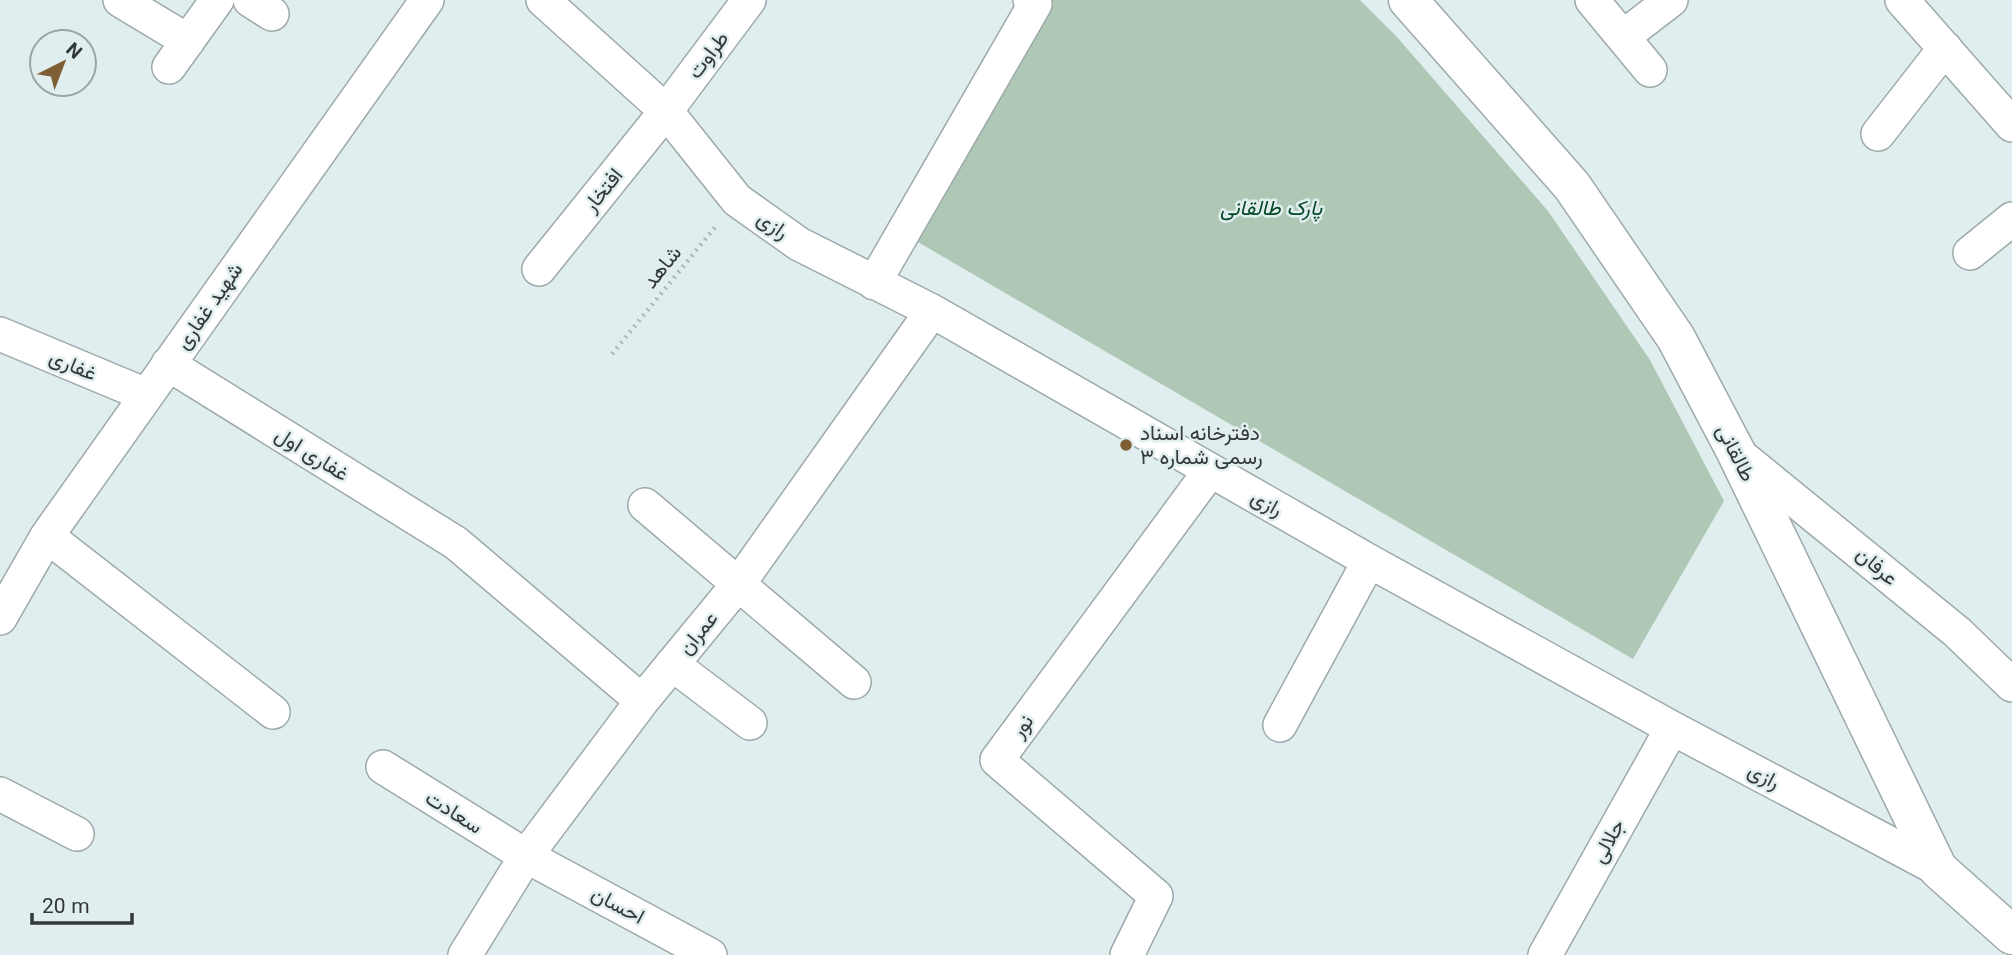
<svg xmlns="http://www.w3.org/2000/svg" width="2012" height="955" viewBox="0 0 2012 955" font-family="Georgia,Vazirmatn,serif">
  <style>
    .green { fill: #aec8b5 }
    .lines { fill: none; stroke-linecap: round; stroke-linejoin: round }
    .minor-casing { stroke: #9da9aa; stroke-width: 36 }
    .major-casing { stroke: #9da9aa; stroke-width: 41 }
    .path { stroke: #adb7b8; stroke-width: 4.5; stroke-dasharray: 2 5; stroke-linecap: butt }
    .minor { stroke: #fff; stroke-width: 33 }
    .major { stroke: #fff; stroke-width: 38 }
    .poi-dot { fill: #7d5f33; stroke: #e1eeef; stroke-width: 2.5 }
    .labels { text-anchor: middle; stroke-width: 5; stroke-linejoin: round; paint-order: stroke }
    .street-label { font-size: 21px; fill: #333838; stroke: #e1eeef }
    .park-label { font-size: 21px; font-style: italic; fill: #044825; stroke: #e1eeef }
    .poi-label { font-size: 21px; fill: #333838; stroke: #e1eeef; text-anchor: start }
  </style>
  <rect width="100%" height="100%" fill="#e1eeef"/>
  <path class="green" d="M1052,0H1360L1397,37L1548,211L1650,360L1724,501L1633,659L911,238Z"/>
  <g class="lines">
    <g class="minor-casing">
      <path id="minor" d="M120,0L188,41
        M250,0L272,14
        M543,0L666,111L737,200L799,244L932,311L1369,561L1672,728L1938,869
        M1592,0L1650,70
        M1902,0L2012,125
        M1623,37L1671,0
        M169,67L217,0
        M1878,134L1945,48
        M1970,253L2012,219
        M539,269L666,111L749,0
        M874,283L1035,4L1030,0
        M0,334L146,395
        M168,364L456,543L642,701
        M1736,452L1957,632L2012,685
        M645,505L854,682
        M47,536L273,712
        M0,618L47,536L427,0
        M672,664L750,723
        M1280,725L1369,561
        M383,767L526,856L710,955
        M0,794L77,834
        M465,955L526,856L642,701L740,582L932,311
        M1127,955L1156,896L997,760L1210,471
        M1545,955L1672,728"/>
    </g>
    <g class="major-casing">
      <path id="major" d="M1408,0L1572,186L1676,338L1736,452L1938,869L2012,935"/>
    </g>
    <path class="path" d="M612,354L716,226"/>
    <use href="#minor" class="minor"/>
    <use href="#major" class="major"/>
  </g>
  <circle class="poi-dot" cx="1126" cy="445" r="7"/>
  <g class="labels">
    <g class="street-label">
      <text transform="translate(708 55) rotate(-53)" y="7">طراوت</text>
      <text transform="translate(603 190) rotate(-51)" y="7">افتخار</text>
      <text transform="translate(773 225) rotate(35)" y="7">رازی</text>
      <text transform="translate(662 267) rotate(-51)" y="7">شاهد</text>
      <text transform="translate(209 306) rotate(-55)" y="7">شهید غفاری</text>
      <text transform="translate(73 365) rotate(23)" y="7">غفاری</text>
      <text transform="translate(1736 453) rotate(63)" y="7">طالقانی</text>
      <text transform="translate(312 454) rotate(32)" y="7">غفاری اول</text>
      <text transform="translate(1267 503) rotate(29)" y="7">رازی</text>
      <text transform="translate(1877 566) rotate(40)" y="7">عرفان</text>
      <text transform="translate(698 633) rotate(-51)" y="7">عمران</text>
      <text transform="translate(1022 726) rotate(-54)" y="7">نور</text>
      <text transform="translate(1764 776) rotate(28)" y="7">رازی</text>
      <text transform="translate(454 812) rotate(32)" y="7">سعادت</text>
      <text transform="translate(1608 841) rotate(-61)" y="7">جلالی</text>
      <text transform="translate(618 905) rotate(28)" y="7">احسان</text>
    </g>
    <g class="park-label">
      <text x="1271" y="215">پارک طالقانی</text>
    </g>
    <g class="poi-label">
      <text x="1140" y="440">دفترخانه اسناد<tspan x="1140" dy="24">رسمی شماره ۳</tspan></text>
    </g>
  </g>
  <g transform="translate(63 63) rotate(42)"><circle r="33" fill="#e1eeef" stroke="#9ba5a6" stroke-width="2"/>
  <path d="M0-5L12 26L0 18L-12 26Z" fill="#7d5f33"/>
  <text y="-10" font-size="19" font-weight="bold" text-anchor="middle" fill="#333838">N</text>
  </g>
  <path d="M32 913v10h100v-10" fill="none" stroke="#333838" stroke-width="3.5"/>
  <text x="42" y="913" font-size="21" fill="#333838" stroke="#e1eeef" stroke-width="5" paint-order="stroke">20 m</text>
</svg>
